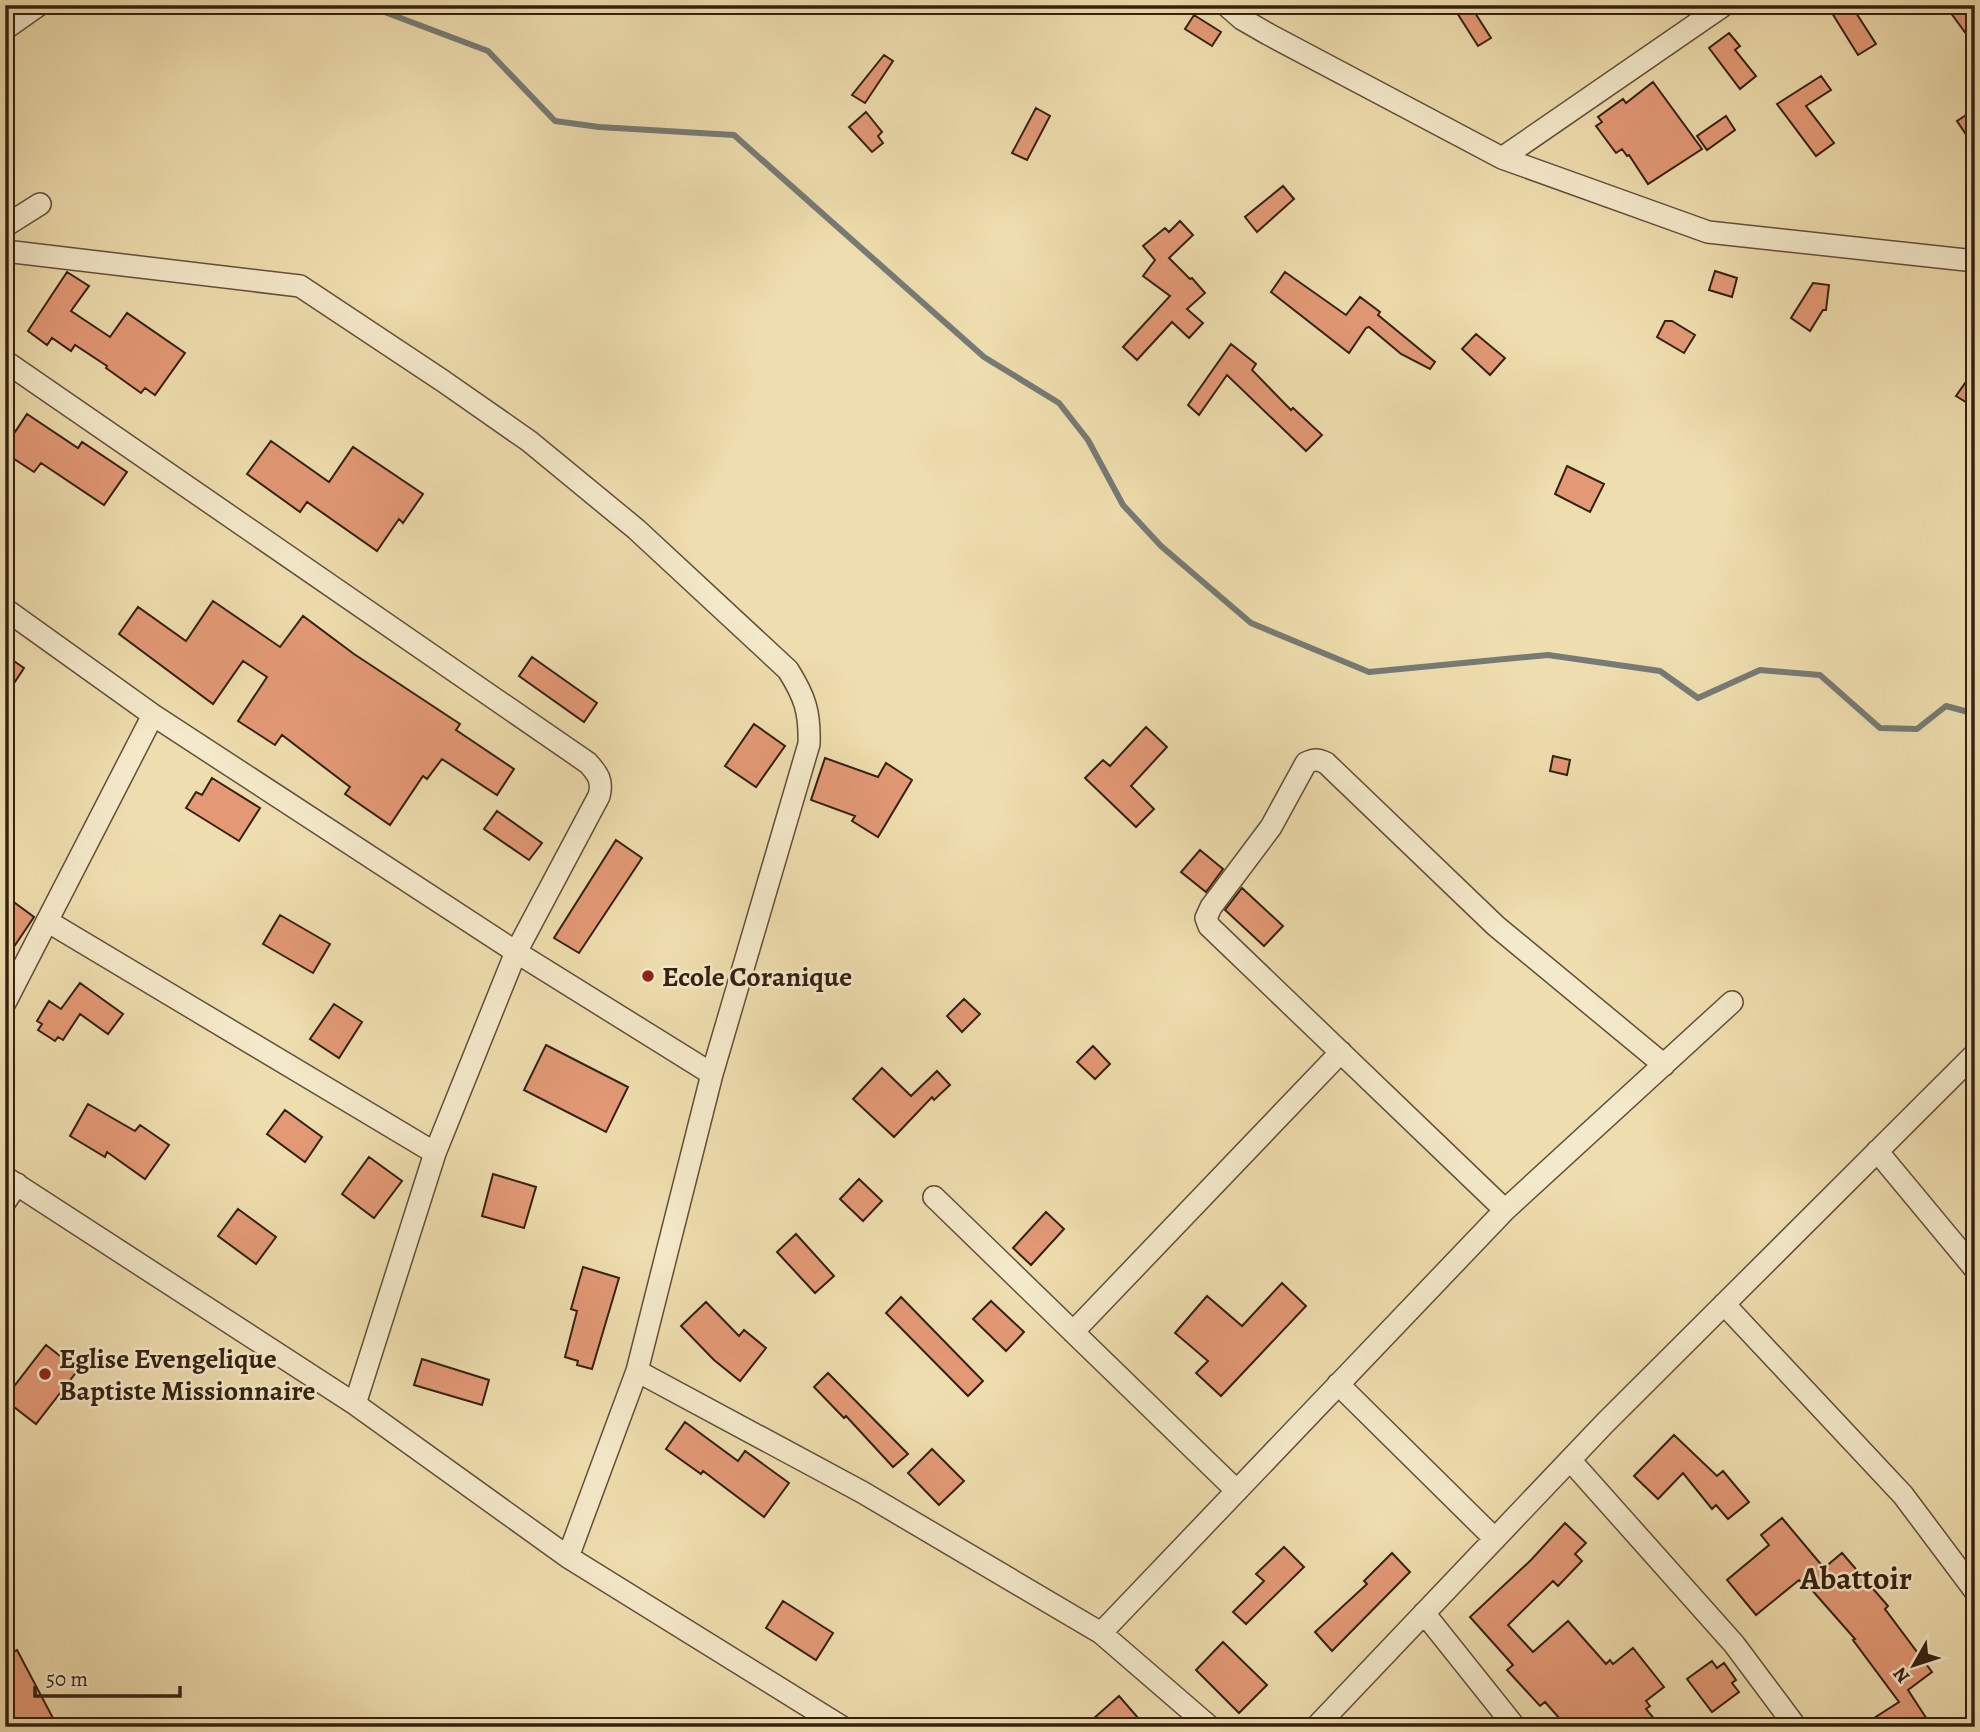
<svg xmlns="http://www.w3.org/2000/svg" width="1980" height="1732" viewBox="0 0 1980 1732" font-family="Alegreya,serif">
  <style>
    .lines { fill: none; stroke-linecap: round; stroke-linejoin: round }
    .stream { stroke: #767b75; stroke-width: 6 }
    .building { fill: #e39976; stroke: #352012; stroke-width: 2 }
    .minor-casing { stroke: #634f39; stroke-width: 24 }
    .minor { stroke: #f4e9ca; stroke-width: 21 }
    .poi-dot { fill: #8f2418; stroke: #f4e9ca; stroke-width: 2.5 }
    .labels { text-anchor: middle; stroke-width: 5; stroke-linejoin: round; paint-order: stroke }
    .poi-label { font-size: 28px; font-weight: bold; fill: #352012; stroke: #f4e9ca; text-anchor: start }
    .quarter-label { font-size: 32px; font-weight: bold; fill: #352012; stroke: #f4e9ca }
  </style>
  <rect width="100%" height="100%" fill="#eeddae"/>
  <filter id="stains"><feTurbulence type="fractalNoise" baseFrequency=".00286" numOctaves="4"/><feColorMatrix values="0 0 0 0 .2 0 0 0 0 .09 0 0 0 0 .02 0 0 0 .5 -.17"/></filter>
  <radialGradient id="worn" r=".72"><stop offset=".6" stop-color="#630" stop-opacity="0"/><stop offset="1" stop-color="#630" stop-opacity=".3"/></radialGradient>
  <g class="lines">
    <path class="stream" d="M138,5L149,8L166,5
      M366,5L488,51L555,121L599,127L734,135L984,357L1059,403L1088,440L1123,505L1161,546L1251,623L1369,672L1548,655L1660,671L1698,698L1760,670L1820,675L1880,728L1917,729L1946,706L1972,713L1975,718"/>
  </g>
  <path class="building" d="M1452,5H1470L1491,38L1478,46Z
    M1827,5H1851L1876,44L1858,55Z
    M1945,5H1968L1975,15V46Z
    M1194,15L1221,32L1212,46L1185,29Z
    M1729,33L1740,46L1735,50L1756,76L1740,89L1709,48Z
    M884,55L893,61L865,103L852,95Z
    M1821,76L1831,90L1806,106L1834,143L1816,156L1777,104Z
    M1653,82L1702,149L1648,184L1629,155L1627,156L1622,149L1616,153L1596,126L1602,122L1598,117L1623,99L1626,103Z
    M1036,108L1050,116L1027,160L1012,153Z
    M1975,109V148L1957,121Z
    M866,112L882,132L878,136L883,143L872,152L849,127Z
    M1726,116L1735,130L1707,150L1697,136Z
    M1283,186L1294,199L1257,232L1245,217Z
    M1180,221L1193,235L1169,258L1190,279L1192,278L1205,293L1187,309L1203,323L1189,338L1172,322L1137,360L1123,347L1170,296L1143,276L1155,260L1143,246L1165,228L1169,232Z
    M1715,271L1737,278L1732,297L1709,290Z
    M67,272L89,286L71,311L110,337L127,313L185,353L155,395L145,388L141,393L106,368L107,366L75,345L71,351L52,338L47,345L28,331Z
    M1285,272L1346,315L1360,297L1380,312L1378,315L1435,362L1430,369L1401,354L1369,327L1366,328L1349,353L1271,292Z
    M1813,283L1829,285L1826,310H1823L1810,331L1791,318Z
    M1665,321H1672L1695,335L1684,353L1657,337Z
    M1476,334L1505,358L1490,375L1462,349Z
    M1231,344L1256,364L1252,370L1291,410L1293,408L1322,435L1306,451L1227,375L1199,415L1188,405Z
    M1975,369V396L1969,404L1956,396Z
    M27,414L78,448L82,442L127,472L104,505L41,463L34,472L5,453V447Z
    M271,441L329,482L353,447L423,494L403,523L399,519L377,551L307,502L300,512L247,474Z
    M1567,466L1604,484L1590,512L1555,494Z
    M213,601L280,647L303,616L354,654L460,724L456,730L514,769L497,795L442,759L427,779L423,776L390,825L345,794L350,787L282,735L275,745L238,721L267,677L243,661L213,704L119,634L138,607L186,641Z
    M5,655L24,668L5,697Z
    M532,657L597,703L584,722L519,676Z
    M754,724L785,746L756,787L725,766Z
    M1146,727L1167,747L1131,786L1154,809L1136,827L1085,778L1103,760L1110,766Z
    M1553,756L1570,760L1567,775L1550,771Z
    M825,758L878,777L886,763L912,780L878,837L852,821L855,816L811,800Z
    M212,778L260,808L239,841L186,808L196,792L202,795Z
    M497,811L542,843L529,860L484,829Z
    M616,840L642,858L579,953L554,938Z
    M1200,850L1223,869L1206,892L1181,872Z
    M1242,888L1283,926L1264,946L1225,910Z
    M11,900L34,917L5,960V908Z
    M280,915L330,944L313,973L263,944Z
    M80,983L123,1014L108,1034L80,1014L63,1040L58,1037L55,1041L38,1030L42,1024L37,1021L49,1001L61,1009Z
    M964,999L980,1014L962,1032L947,1016Z
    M334,1004L362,1022L339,1058L310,1039Z
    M546,1045L628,1087L606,1132L524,1090Z
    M1093,1046L1110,1064L1095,1079L1077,1062Z
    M882,1068L911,1096L937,1071L950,1085L934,1100L932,1097L894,1137L853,1099Z
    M88,1104L135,1131L140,1125L169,1145L145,1179L107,1152L105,1157L70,1136Z
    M285,1110L322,1137L305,1162L267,1134Z
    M369,1157L402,1181L374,1218L342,1194Z
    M493,1174L536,1187L524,1228L482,1216Z
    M859,1179L882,1201L863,1221L840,1199Z
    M238,1209L276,1237L256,1264L218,1236Z
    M1046,1212L1064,1229L1031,1265L1013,1248Z
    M796,1234L834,1276L815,1293L777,1252Z
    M583,1267L619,1278L592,1369L577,1365L578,1361L565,1357L577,1311L571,1309Z
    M1282,1283L1306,1306L1221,1396L1196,1373L1208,1361L1175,1333L1207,1296L1242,1326Z
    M901,1297L983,1381L968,1396L886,1313Z
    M991,1301L1024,1332L1006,1351L973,1319Z
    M706,1302L739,1336L744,1330L766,1348L740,1381L714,1360L681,1326Z
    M46,1345L78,1370L36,1424L5,1400V1398Z
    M422,1359L489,1380L482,1405L414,1385Z
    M828,1373L908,1454L893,1467L846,1416L844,1418L814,1387Z
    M685,1422L738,1461L745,1451L789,1483L764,1517L703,1471L701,1474L666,1449Z
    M1674,1435L1717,1476L1723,1471L1749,1502L1728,1519L1716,1505L1712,1509L1683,1473L1658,1499L1634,1476Z
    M932,1449L964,1481L939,1505L908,1473Z
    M1782,1518L1824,1568L1842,1553L1888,1606L1885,1609L1932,1672L1908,1690L1932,1727H1860L1899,1702L1853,1640L1855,1639L1804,1581L1802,1583L1799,1580L1756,1615L1727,1580L1769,1545L1761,1535Z
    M1565,1523L1586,1543L1575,1554L1582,1561L1558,1586L1553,1581L1508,1625L1533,1652L1568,1621L1606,1664L1610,1660L1613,1664L1633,1648L1664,1687L1646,1701L1650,1706L1646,1709L1661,1727H1567L1545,1702L1540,1706L1507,1670L1513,1665L1470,1617L1531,1560Z
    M1284,1547L1304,1567L1246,1624L1233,1612L1264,1581L1256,1574Z
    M1392,1553L1410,1572L1332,1651L1315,1632L1367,1584L1364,1581Z
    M783,1601L833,1633L816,1660L766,1628Z
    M1223,1642L1267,1685L1239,1713L1196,1670Z
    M17,1650L54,1720L40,1727H15L5,1708V1656Z
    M1712,1661L1717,1668L1724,1663L1736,1680L1732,1683L1739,1692L1712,1712L1687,1679Z
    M1119,1696L1146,1727H1084Z"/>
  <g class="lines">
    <g class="minor-casing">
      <path id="minor" d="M1226,5L1242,19L1268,34L1502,158L1708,232L1975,261
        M5,29L39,5
        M1502,158L1724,5
        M5,226L40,204
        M5,251L300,286L443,381L529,441L636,529L788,670C805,697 810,712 809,744L712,1074L637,1371L568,1557
        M5,369L9,364L588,763C598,774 603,781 599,796L516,952L435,1153L355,1404
        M5,609L153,715L516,952L712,1074
        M47,921L435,1153
        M5,1003L153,715
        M1877,1151L1975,1269
        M5,1177L355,1404L568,1557L842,1727
        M934,1197L1237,1491
        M5,1202L17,1184
        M1505,1210L1209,926L1206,918L1211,907L1271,827L1306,763C1314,759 1318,759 1326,763L1496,926L1664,1065
        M1724,1304L1903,1495L1975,1591
        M1073,1332L1341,1052
        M637,1371L862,1492L1101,1633L1210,1727
        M1338,1384L1495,1539
        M1570,1460L1734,1644L1796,1727
        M1424,1613L1515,1727
        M1101,1633L1505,1210L1732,1002
        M1316,1727L1605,1423L1975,1054"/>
    </g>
    <use href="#minor" class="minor"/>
  </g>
  <g class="poi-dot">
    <circle cx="648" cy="976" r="7"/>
    <circle cx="45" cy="1374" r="7"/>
  </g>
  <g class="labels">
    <g class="poi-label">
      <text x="662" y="986">Ecole Coranique</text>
      <text x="59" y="1368">Eglise Evengelique<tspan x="59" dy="32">Baptiste Missionnaire</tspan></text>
    </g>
    <g class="quarter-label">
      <text x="1856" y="1589">Abattoir</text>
    </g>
  </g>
  <rect width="1980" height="1732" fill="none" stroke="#eeddae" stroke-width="28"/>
  <rect x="7" y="7" width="1966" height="1718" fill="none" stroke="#352012" stroke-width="3.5"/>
  <rect x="14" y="14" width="1952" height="1704" fill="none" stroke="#352012" stroke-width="2"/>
  <g transform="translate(1914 1665) rotate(231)" stroke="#f4e9ca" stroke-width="5" paint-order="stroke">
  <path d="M0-5L12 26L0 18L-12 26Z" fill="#352012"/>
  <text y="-10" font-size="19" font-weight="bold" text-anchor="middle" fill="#352012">N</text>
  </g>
  <path d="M35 1686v10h145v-10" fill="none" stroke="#352012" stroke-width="3.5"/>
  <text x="46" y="1686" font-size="21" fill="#352012" stroke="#f4e9ca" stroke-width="5" paint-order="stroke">50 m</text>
  <rect width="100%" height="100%" filter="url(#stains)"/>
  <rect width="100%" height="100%" fill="url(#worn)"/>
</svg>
